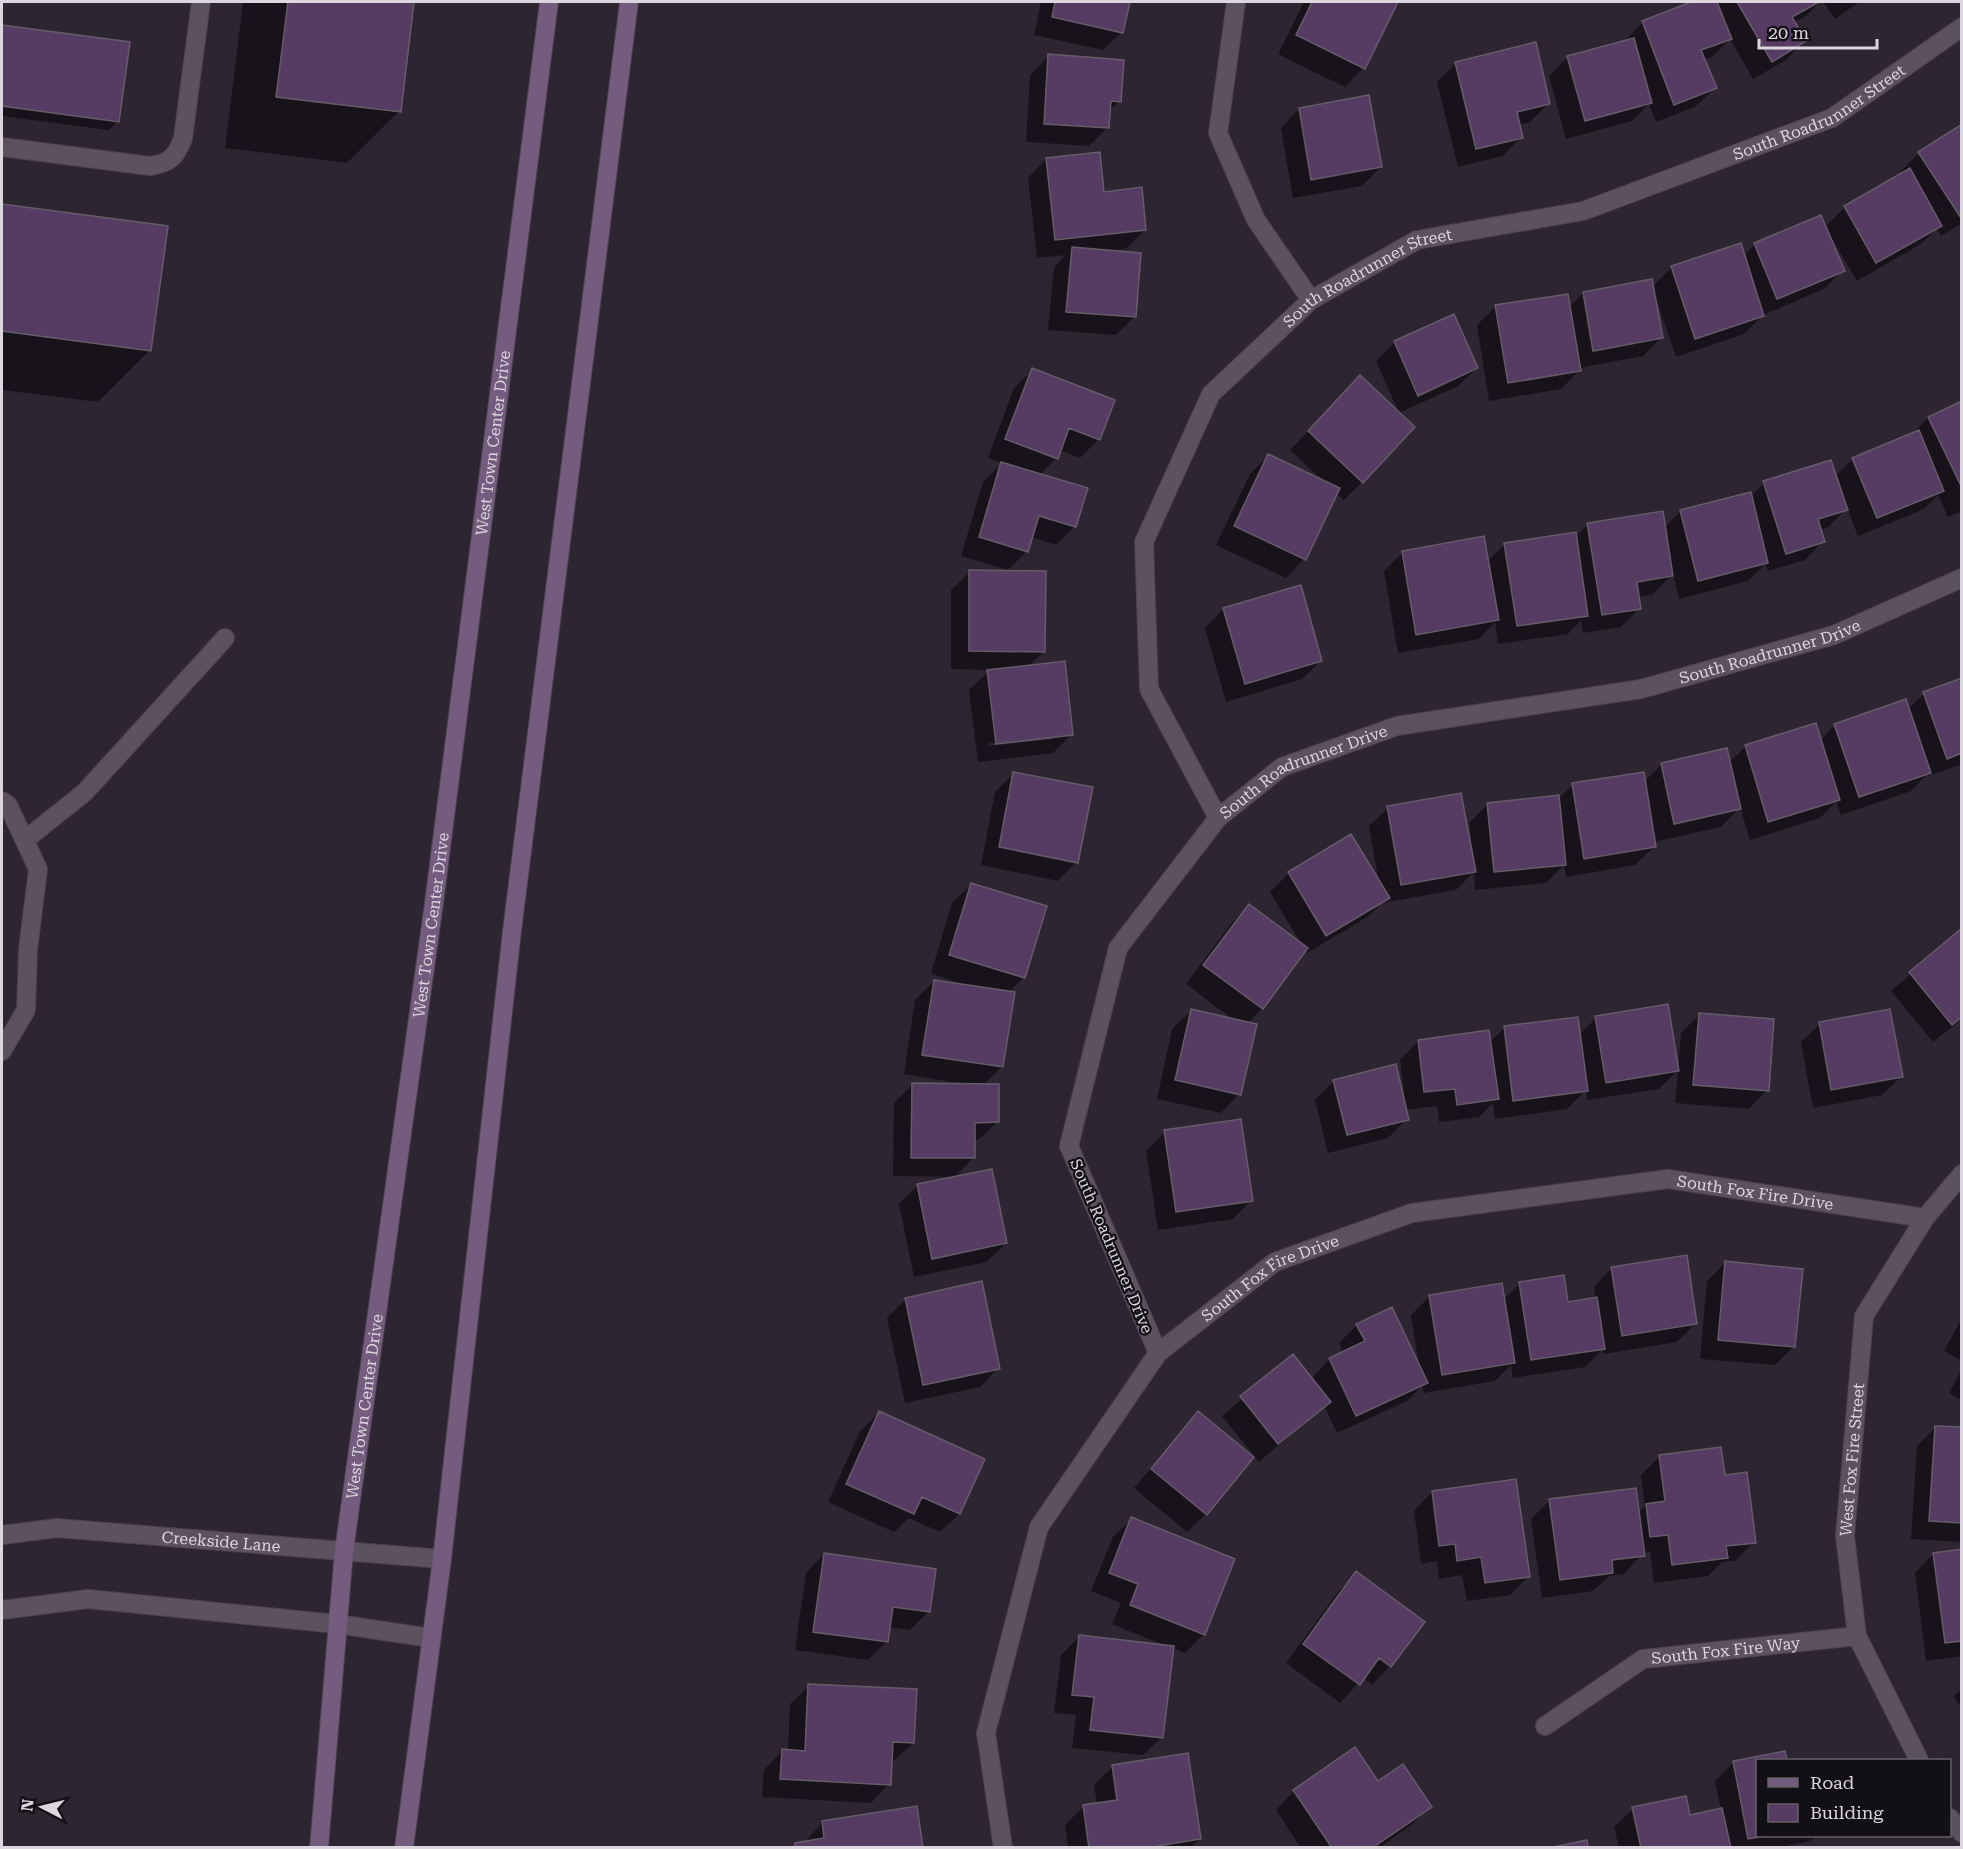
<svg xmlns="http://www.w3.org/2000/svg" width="1963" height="1849" viewBox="0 0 1963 1849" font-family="'Roboto Serif',serif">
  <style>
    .shadow { fill: #0007; fill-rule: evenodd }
    .building { fill: #563c62; stroke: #655c6a; stroke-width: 1.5 }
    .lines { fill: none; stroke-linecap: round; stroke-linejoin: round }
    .lane-casing { stroke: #49424c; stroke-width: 20 }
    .street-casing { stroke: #49424c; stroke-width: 20 }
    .secondary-casing { stroke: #49424c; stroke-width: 20 }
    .lane { stroke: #5b515f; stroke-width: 18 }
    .street { stroke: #5b515f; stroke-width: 18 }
    .secondary { stroke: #745c7e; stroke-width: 18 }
    .labels { text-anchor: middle; stroke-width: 4.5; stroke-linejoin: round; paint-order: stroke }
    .street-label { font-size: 16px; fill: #dcd6df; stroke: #131015 }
  </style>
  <rect width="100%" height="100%" fill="#2d2531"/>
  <path class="shadow" d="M243,2H413L399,111L347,163L225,148Z
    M1041,2H1128L1122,32L1103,50L1034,35Z
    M1304,2H1396L1363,68L1345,87L1278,54Z
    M1695,2H1820L1806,16L1793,23L1804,41L1786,60L1753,79L1730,39L1712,57L1704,60L1715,88L1696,106L1656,122L1649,104L1632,121L1566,139L1549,76L1568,57L1624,42L1643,22Z
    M1823,2H1859L1835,19Z
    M2,27L128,44L118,121L109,130L2,116Z
    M1049,56L1120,101L1108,112L1107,128L1089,146L1026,142L1030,75Z
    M1456,63L1549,103L1530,122L1519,125L1521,137L1503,156L1458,167L1437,82Z
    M1299,109L1381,167L1362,186L1293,198L1281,128Z
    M1962,125V223L1941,236L1937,229L1921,244L1857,281L1825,227L1845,207L1902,175L1900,172L1919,153Z
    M1046,159L1102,194L1145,230L1126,249L1108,250L1135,316L1116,335L1048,330L1054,268L1066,255L1037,258L1028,178Z
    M2,206L166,227L150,350L98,402L2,390Z
    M1755,244L1843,270L1824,289L1763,315L1744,334L1676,357L1653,290L1661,338L1643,356L1579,368V371L1561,389L1489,401L1477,325L1495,307L1569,308L1583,293L1652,287L1672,267L1744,256Z
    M1395,342L1477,368L1458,386L1399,413L1376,361Z
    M1033,370L1099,439L1080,458L1059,450L1056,458L1040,475L1075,526L1056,545L1031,537L1027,551L1008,570L961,556L983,482L1002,463L988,458L1014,388Z
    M1342,396L1362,482L1344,500L1336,493L1304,559L1286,578L1216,545L1250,474L1268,456L1323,481L1290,450Z
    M1962,402V511L1948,517L1938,495L1924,509L1858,536L1847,508L1827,528L1820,530L1823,541L1805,560L1768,571L1765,564L1748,581L1679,599L1673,574L1653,594L1638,597L1640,608L1621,627L1583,633L1581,620L1568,634L1498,644L1495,622L1479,639L1398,653L1384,571L1402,553L1487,562L1505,544L1575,538L1588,524L1664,528L1681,511L1751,496L1764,483L1835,476L1853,459L1912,434L1928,418Z
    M970,572L1044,651L1028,667L1072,734L1053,753L978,762L969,690L990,670L951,669V590ZM1053,736V739L989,746V743Z
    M1223,609L1321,661L1302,679L1226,702L1205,628Z
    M1962,680V764L1928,776V774L1911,791L1841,815L1836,802L1820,818L1750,840L1740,807L1721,827L1653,842L1654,847L1635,865L1566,877L1564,865L1546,883L1475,890L1474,872L1456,890L1382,903L1369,916L1307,953L1305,950L1262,1008L1247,1024L1239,1094L1221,1113L1157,1099L1172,1029L1191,1011L1235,1021L1186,984L1231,924L1249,906L1302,945L1270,892L1289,873L1379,883L1369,826L1388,808L1471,839L1469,823L1488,804L1558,799L1573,785L1644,782L1662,764L1729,763L1746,746L1820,741L1835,725L1908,709L1924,694Z
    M1014,773L1076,862L1058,881L981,865L995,792Z
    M971,885L1024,977L1009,992L1002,1067L983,1085L997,1122L978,1140H973V1158L955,1177L893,1176L894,1103L912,1085H970L904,1074L915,1000L934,981L966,986L931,973L952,903Z
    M1962,930V1019L1933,1042L1891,991Z
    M1700,1014L1767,1090L1749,1109L1675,1103L1678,1070L1659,1089L1587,1100L1586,1090L1567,1109L1495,1119L1493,1103L1479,1117L1439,1122L1437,1106L1405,1110L1407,1119L1388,1138L1328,1153L1315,1100L1334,1081L1405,1102L1400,1060L1418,1041L1490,1042L1504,1028L1579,1035L1596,1018L1678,1069L1681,1033Z
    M1820,1024L1901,1077L1882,1095L1813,1108L1801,1042Z
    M1165,1132L1251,1200L1233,1219L1158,1230L1146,1151Z
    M918,1185L1006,1243L987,1262L914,1277L899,1204Z
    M1725,1263L1793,1347L1775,1365L1700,1359L1707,1281Z
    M1612,1268L1696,1323L1677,1342L1604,1354L1603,1349L1585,1367L1513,1378L1511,1365L1495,1381L1424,1393L1422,1386L1407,1401L1337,1433L1324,1406L1259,1462L1222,1416L1292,1356L1311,1379L1330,1359L1343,1353L1339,1343L1357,1325L1419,1366L1411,1315L1429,1297L1501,1284L1503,1300L1520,1284L1566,1304L1595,1299L1594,1287Z
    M906,1299L998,1368L980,1387L905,1403L887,1318Z
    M1962,1318V1361L1944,1351Z
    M1962,1369V1400L1949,1393Z
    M879,1413L983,1460L959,1514L940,1532L909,1518L894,1532L828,1502L860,1431Z
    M1198,1413L1206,1514L1187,1532L1134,1488Z
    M1936,1427L1962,1429V1542L1911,1539L1917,1446Z
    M1660,1456L1724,1476L1754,1542L1735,1561L1722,1562L1708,1576L1654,1583L1650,1552L1643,1553L1624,1574L1609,1576L1593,1591L1542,1598L1531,1519L1550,1500L1638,1514L1645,1506L1641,1475Z
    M1432,1492L1529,1576L1510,1595L1467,1601L1462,1575L1439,1579L1437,1561L1421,1564L1414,1511Z
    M1132,1519L1233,1560L1203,1635L1185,1653L1172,1648L1162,1737L1143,1755L1072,1748L1076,1715L1054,1713L1061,1655L1079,1637L1166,1646L1112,1624L1121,1603L1091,1591L1113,1537Z
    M1962,1550V1656L1926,1661L1915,1573L1933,1554Z
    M824,1554L928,1612L910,1630L889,1627L886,1642L868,1660L795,1650L806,1573Z
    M1356,1573L1390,1666L1372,1685L1363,1678L1340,1703L1286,1663L1338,1592Z
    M809,1686L913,1743L894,1761H891L889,1784L871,1803L762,1797L764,1770L782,1751H788L790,1704Z
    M1962,1689V1709L1954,1696Z
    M1784,1753L1785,1760H1758V1836H1816L1811,1841L1776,1848H1619L1614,1827L1633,1809L1689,1817L1721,1810L1715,1781L1734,1762Z
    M1113,1766L1200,1838L1191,1848H1068L1065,1825L1084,1806L1097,1804L1094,1785Z
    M1294,1791L1430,1807L1411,1825L1379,1848H1301L1276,1810Z
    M822,1823L922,1848H792L804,1843Z"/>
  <path class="building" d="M288,2H414L401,112L276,97Z
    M1055,2H1130L1123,33L1052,17Z
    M1312,2H1398L1365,69L1296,35Z
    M1691,2H1717L1732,39L1701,50L1717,88L1674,105L1642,21Z
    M1737,2H1819L1792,17L1806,41L1772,62Z
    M2,25L130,42L119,122L2,106Z
    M1634,38L1652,103L1585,121L1567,56Z
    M1536,42L1550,104L1517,112L1523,138L1476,149L1455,62Z
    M1048,54L1124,60L1121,102L1111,101L1109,128L1044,124Z
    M1369,95L1382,167L1311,180L1299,108Z
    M1962,124V217L1961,218L1918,152Z
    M1100,152L1104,192L1142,187L1146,230L1055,240L1046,158Z
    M1910,168L1942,226L1876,263L1844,206Z
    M2,204L168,226L151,351L2,331Z
    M1821,215L1845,271L1777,299L1754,243Z
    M1741,243L1764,316L1695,339L1671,266Z
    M1072,247L1141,253L1136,317L1066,312Z
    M1652,279L1663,338L1593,351L1583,292Z
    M1568,294L1581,371L1508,383L1495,305Z
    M1454,314L1478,368L1418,396L1394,341Z
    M1032,368L1115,400L1100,440L1069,428L1058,459L1005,439Z
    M1360,375L1415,427L1363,483L1308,431Z
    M1962,401V488L1928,417Z
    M1919,430L1944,491L1877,518L1852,458Z
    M1268,454L1340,488L1306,560L1234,526Z
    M1831,460L1848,510L1818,519L1825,542L1786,554L1763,481Z
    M1001,462L1088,488L1076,527L1039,516L1028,552L979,537Z
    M1751,492L1768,563L1698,581L1680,510Z
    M1663,511L1673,576L1637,582L1641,609L1602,615L1587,523Z
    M1576,532L1588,616L1517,626L1504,543Z
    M1484,536L1499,620L1416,635L1402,551Z
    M969,570L1046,571L1045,652L969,651Z
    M1301,585L1322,661L1245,684L1223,608Z
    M1065,661L1073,735L996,744L987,670Z
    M1962,678V753L1947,759L1923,692Z
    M1906,699L1931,773L1859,797L1834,724Z
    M1816,723L1840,800L1768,822L1745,745Z
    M1727,748L1741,809L1674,824L1661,763Z
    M1013,772L1093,787L1078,863L999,847Z
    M1644,772L1656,847L1584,859L1572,783Z
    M1461,793L1476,872L1401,885L1387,806Z
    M1559,795L1566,865L1494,872L1487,803Z
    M1351,834L1390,898L1326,936L1288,872Z
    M971,883L1047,906L1025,978L949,955Z
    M1249,904L1308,948L1263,1009L1203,965Z
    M1962,928V1017L1952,1025L1909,972Z
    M934,980L1015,992L1003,1067L922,1055Z
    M1668,1004L1679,1071L1606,1083L1595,1016Z
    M1191,1009L1257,1024L1241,1095L1175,1080Z
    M1890,1009L1903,1077L1831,1090L1819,1022Z
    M1699,1013L1774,1019L1769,1091L1693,1085Z
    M1578,1017L1588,1091L1513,1101L1504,1026Z
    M1489,1030L1499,1099L1457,1105L1455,1089L1424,1092L1418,1040Z
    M1396,1064L1409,1120L1347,1135L1333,1080Z
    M912,1083L999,1084V1122L975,1123V1158H911Z
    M1241,1119L1253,1201L1176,1212L1164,1130Z
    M992,1169L1007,1243L932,1259L917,1184Z
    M1687,1255L1697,1324L1622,1336L1611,1267Z
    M1725,1261L1803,1269L1795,1347L1718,1340Z
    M1564,1275L1568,1302L1597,1297L1605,1349L1531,1360L1519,1282Z
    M982,1281L1000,1369L923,1385L905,1298Z
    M1502,1283L1515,1363L1442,1375L1429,1295Z
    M1392,1307L1428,1383L1356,1416L1329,1358L1365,1341L1356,1324Z
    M1293,1354L1331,1402L1278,1444L1240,1396Z
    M879,1411L985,1459L960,1514L922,1497L914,1514L846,1484Z
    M1198,1411L1254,1457L1207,1515L1151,1469Z
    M1935,1426L1962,1427V1523L1929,1521Z
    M1721,1447L1725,1475L1747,1472L1756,1543L1726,1546L1728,1558L1672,1565L1668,1535L1650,1537L1646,1504L1665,1501L1659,1455Z
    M1516,1479L1530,1577L1485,1583L1481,1557L1457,1561L1455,1544L1439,1546L1432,1491Z
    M1636,1488L1645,1556L1612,1560L1613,1573L1560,1580L1549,1499Z
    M1131,1517L1235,1559L1205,1635L1130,1605L1138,1584L1109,1573Z
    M1962,1549V1641L1945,1643L1933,1553Z
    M824,1553L936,1569L930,1612L893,1607L888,1642L813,1632Z
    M1356,1571L1425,1622L1391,1667L1379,1658L1360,1685L1303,1644Z
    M1079,1635L1174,1646L1163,1738L1090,1730L1094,1697L1072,1695Z
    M808,1684L917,1689L914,1743L893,1742L891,1785L780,1779L782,1749L805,1751Z
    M1355,1747L1378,1781L1403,1764L1432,1807L1372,1848H1332L1293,1790Z
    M1785,1751L1787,1760H1758V1836H1765L1748,1839L1733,1761Z
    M1188,1753L1201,1839L1145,1848H1089L1083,1805L1117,1800L1112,1765Z
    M1686,1796L1690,1815L1722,1808L1731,1848H1641L1632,1807Z
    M917,1806L923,1848H795V1843L824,1838L822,1821Z
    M1587,1840L1588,1848H1549Z"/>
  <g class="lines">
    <g class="lane-casing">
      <path id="lane" d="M2,147L150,166C170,163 176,157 183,138L201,2
        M25,840L85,792L225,638"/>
    </g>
    <g class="street-casing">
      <g id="street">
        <path d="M1236,2L1218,133L1256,220L1311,300"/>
        <path d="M2,801L8,805L38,869L28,950L26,1010L2,1051"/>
        <path id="s1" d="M1218,818L1149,689L1144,542L1211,394L1311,300L1417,240L1583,211L1832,118L1962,27"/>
        <path id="s2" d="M1158,1353L1069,1146L1118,948L1218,818L1282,767L1397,726L1641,689L1834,635L1962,578"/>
        <path id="s3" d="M2,1535L57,1528L442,1559"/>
        <path d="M2,1610L88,1599L337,1624L431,1638"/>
        <path id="s4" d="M1545,1726L1643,1659L1857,1636"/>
        <path id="s5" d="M1919,1760L1857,1636L1845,1536L1864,1316L1925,1218L1962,1174"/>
        <path d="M1950,1818L1962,1833"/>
        <path id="s6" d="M1003,1848L986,1733L1039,1527L1158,1353L1275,1262L1412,1213L1668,1179L1925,1218"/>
      </g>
    </g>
    <g class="secondary-casing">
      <g id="secondary">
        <path id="s7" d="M319,1848L344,1551L434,903L549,2"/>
        <path d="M404,1848L442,1559L512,931L629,2"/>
      </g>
    </g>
    <use href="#lane" class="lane"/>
    <use href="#street" class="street"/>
    <use href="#secondary" class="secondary"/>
  </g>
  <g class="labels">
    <g class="street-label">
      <text dy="6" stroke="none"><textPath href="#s1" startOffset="1140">South Roadrunner Street</textPath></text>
      <text dy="6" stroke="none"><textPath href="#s1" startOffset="654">South Roadrunner Street</textPath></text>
      <text dy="6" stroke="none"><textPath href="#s7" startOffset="1416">West Town Center Drive</textPath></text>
      <text dy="6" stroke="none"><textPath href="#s2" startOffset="1178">South Roadrunner Drive</textPath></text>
      <text dy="6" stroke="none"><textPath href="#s2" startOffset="692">South Roadrunner Drive</textPath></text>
      <text dy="6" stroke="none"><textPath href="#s7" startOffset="930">West Town Center Drive</textPath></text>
      <text dy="6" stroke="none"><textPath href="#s6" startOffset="1180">South Fox Fire Drive</textPath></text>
      <text transform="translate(1112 1246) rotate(67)" y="6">South Roadrunner Drive</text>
      <text dy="6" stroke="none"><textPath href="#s6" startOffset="676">South Fox Fire Drive</textPath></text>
      <text dy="6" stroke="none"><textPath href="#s7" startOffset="444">West Town Center Drive</textPath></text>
      <text dy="6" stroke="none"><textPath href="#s5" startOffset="316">West Fox Fire Street</textPath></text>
      <text dy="6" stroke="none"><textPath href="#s3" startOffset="220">Creekside Lane</textPath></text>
      <text dy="6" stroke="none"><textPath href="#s4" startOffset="202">South Fox Fire Way</textPath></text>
    </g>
  </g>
  <rect width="1963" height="1849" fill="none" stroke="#dcd6df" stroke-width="6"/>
  <rect x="1756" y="1759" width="195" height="78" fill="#131015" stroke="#635f66" stroke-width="1.5"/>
  <rect x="1768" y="1778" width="30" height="9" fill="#745c7e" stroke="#635f66" stroke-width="1.5"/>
  <text x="1810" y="1789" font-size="18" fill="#dcd6df">Road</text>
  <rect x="1768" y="1804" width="30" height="18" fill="#563c62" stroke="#635f66" stroke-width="1.5"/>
  <text x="1810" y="1819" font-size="18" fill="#dcd6df">Building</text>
  <g transform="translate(42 1807) rotate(277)" stroke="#131015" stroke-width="4.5" paint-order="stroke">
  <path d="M0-4.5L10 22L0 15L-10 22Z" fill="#dcd6df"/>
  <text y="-9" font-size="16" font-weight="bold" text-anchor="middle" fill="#dcd6df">N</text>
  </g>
  <path d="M1759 39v9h118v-9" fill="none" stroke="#dcd6df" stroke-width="3"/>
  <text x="1768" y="39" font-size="18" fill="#dcd6df" stroke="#131015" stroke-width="4.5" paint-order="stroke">20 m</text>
</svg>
